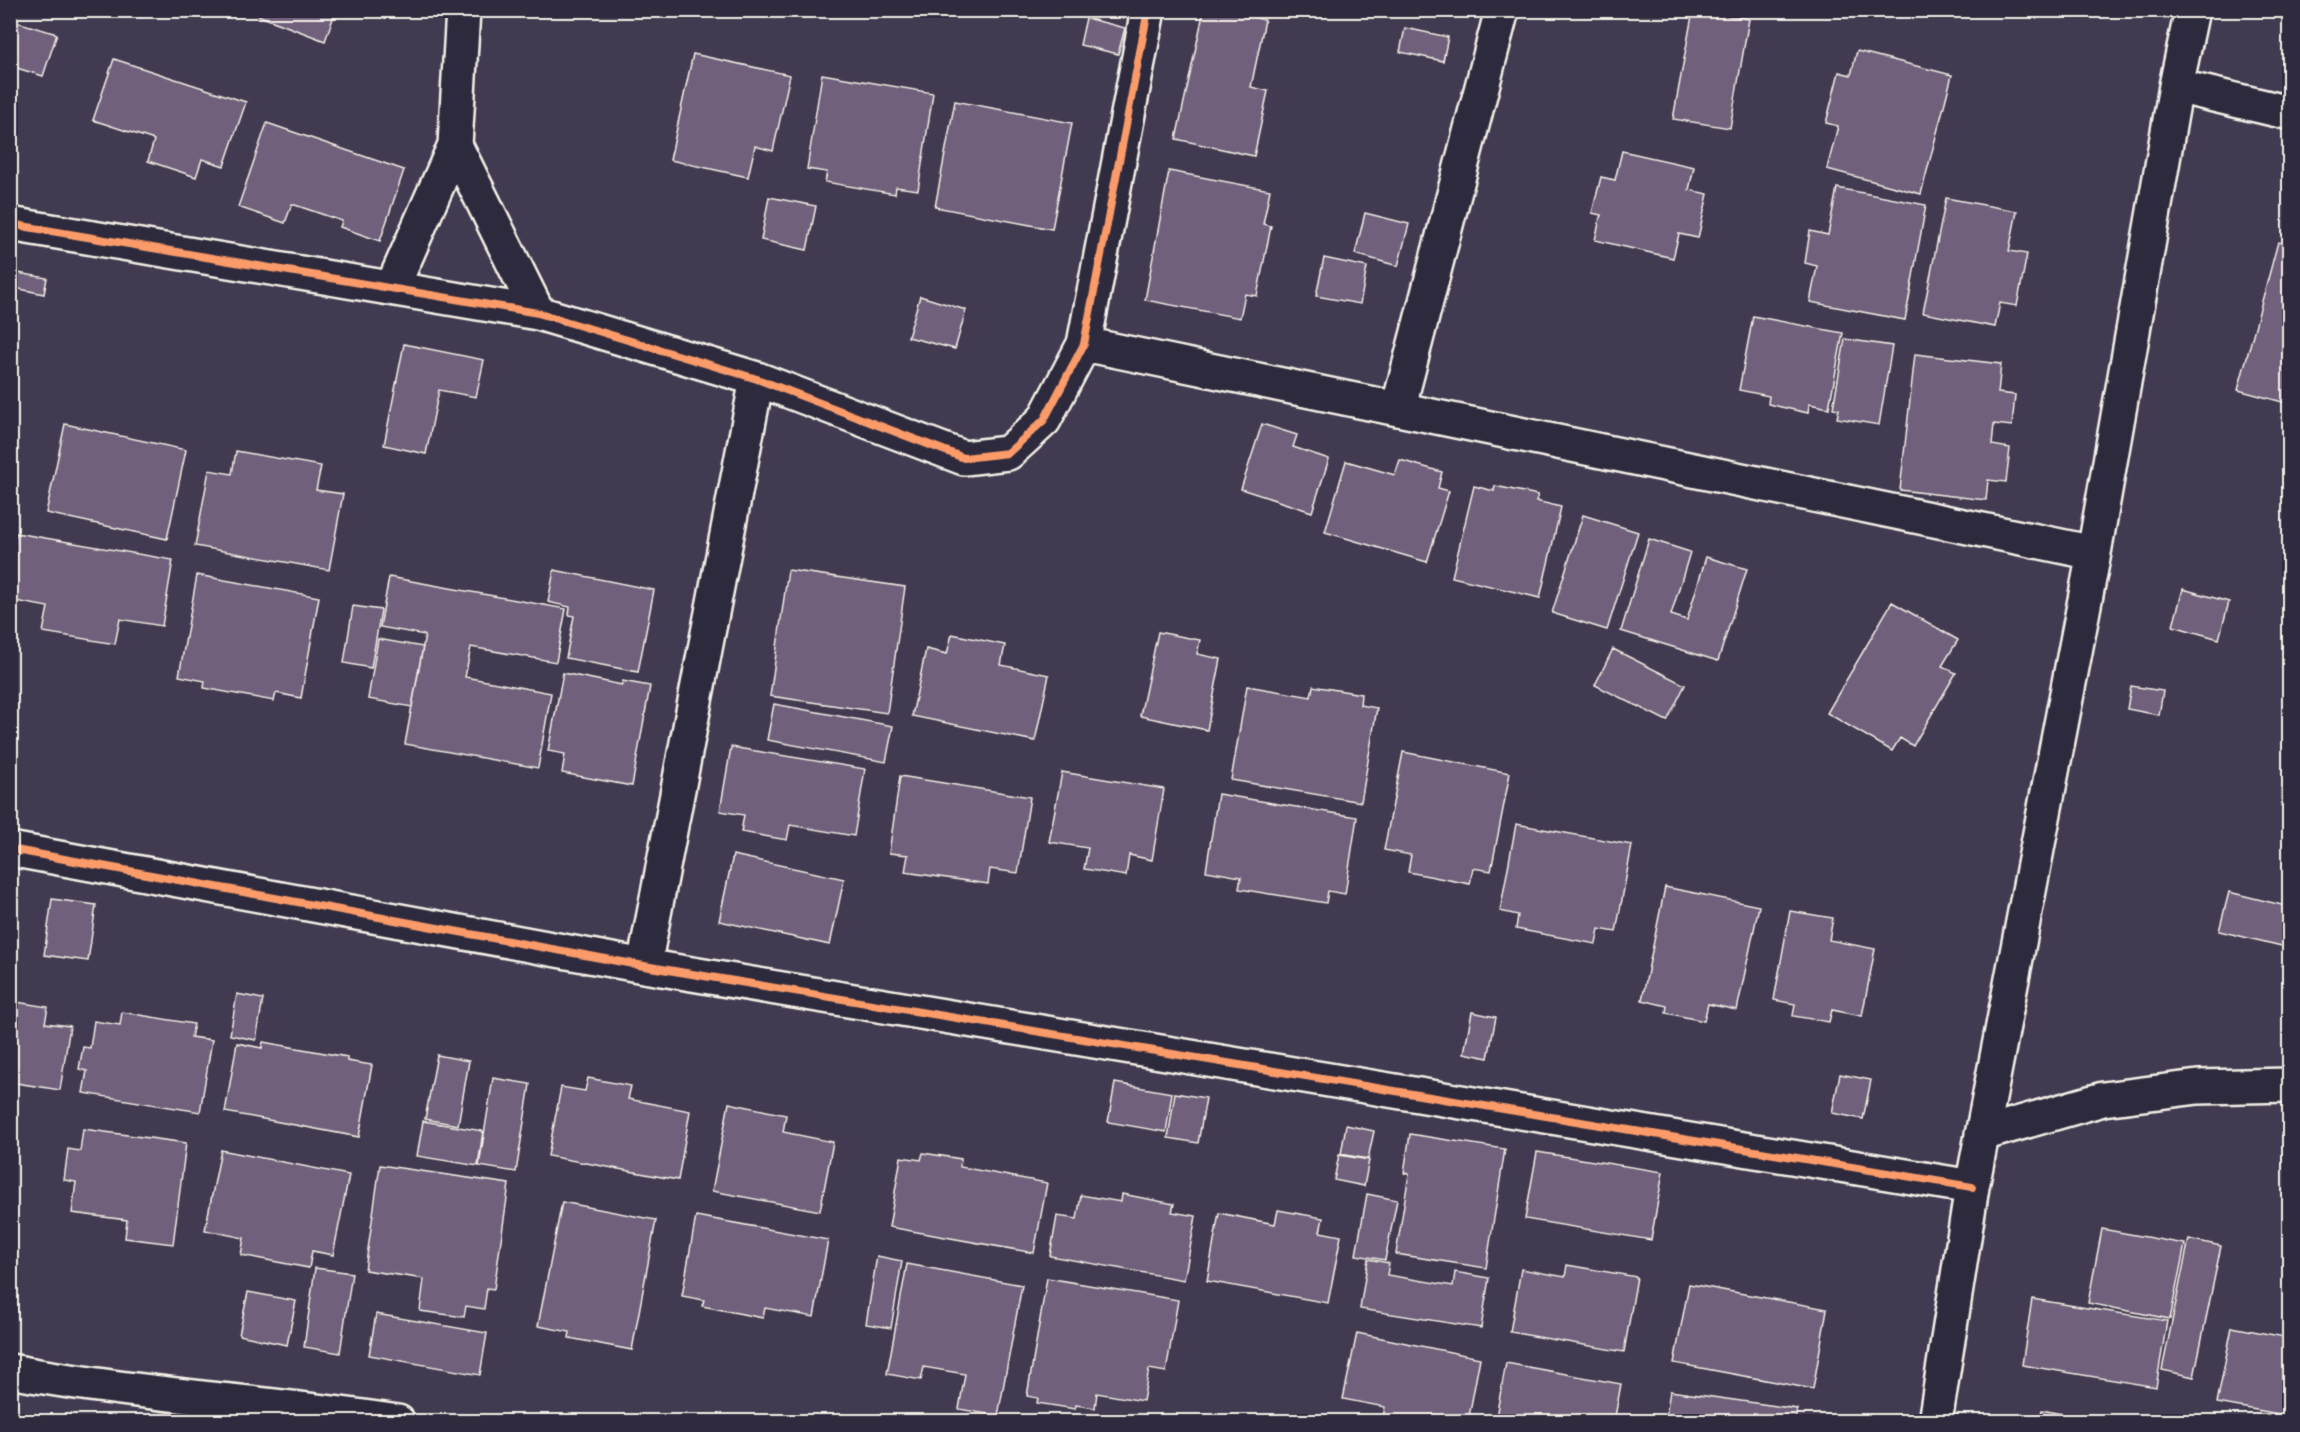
<svg xmlns="http://www.w3.org/2000/svg" width="2300" height="1432" viewBox="0 0 2300 1432" font-family="Kalam,sans-serif">
  <style>
    .building { fill: #70607b; stroke: #f4f1e8; stroke-width: 1.5 }
    .lines { fill: none; stroke-linecap: round; stroke-linejoin: round }
    .minor-casing { stroke: #f4f1e8; stroke-width: 38 }
    .minor { stroke: #2f2a3d; stroke-width: 33 }
    .cycleway-casing { stroke: #2f2a3d; stroke-width: 11 }
    .cycleway { stroke: #fa9b69; stroke-width: 8 }
  </style>
  <rect width="100%" height="100%" fill="#423a50"/>
  <filter id="ink" filterUnits="userSpaceOnUse"><feTurbulence type="fractalNoise" baseFrequency=".0167" numOctaves="2"/><feDisplacementMap in="SourceGraphic" scale="12" xChannelSelector="R" yChannelSelector="G"/><feConvolveMatrix kernelMatrix="1 2 1 2 8 2 1 2 1" color-interpolation-filters="sRGB"/></filter>
  <g filter="url(#ink)">
    <path class="building" d="M244,10H336L325,41Z
      M1204,10H1223L1265,20L1251,87L1268,91L1254,156L1176,139Z
      M1693,10L1749,19L1730,128L1673,119Z
      M1086,18L1125,28L1118,54L1080,45Z
      M10,20L57,34L43,76L10,66Z
      M1405,28L1448,37L1443,61L1400,52Z
      M1857,51L1952,75L1921,194L1827,169L1838,126L1826,123L1839,72L1851,75Z
      M693,54L790,75L773,151L755,146L748,177L670,160Z
      M114,59L246,102L224,166L202,159L196,177L148,161L154,140L93,120Z
      M822,74L933,93L918,190L896,187L895,194L825,182L827,172L807,169Z
      M955,101L1072,123L1052,229L935,207Z
      M267,123L404,170L380,241L340,227L342,221L292,204L285,223L238,207Z
      M1622,151L1694,167L1689,190L1708,194L1698,238L1679,234L1673,258L1595,240L1601,215L1592,213L1601,177L1615,180Z
      M1169,171L1270,190L1263,224L1271,226L1257,296L1245,294L1240,318L1145,300Z
      M1837,188L1926,205L1905,320L1810,302L1817,266L1805,263L1810,231L1828,235Z
      M769,197L816,206L807,250L761,240Z
      M1946,198L2017,211L2009,251L2027,254L2017,306L2000,303L1995,327L1923,313Z
      M1365,213L1409,224L1398,266L1355,254Z
      M2278,242L2290,245V404L2238,390Z
      M1324,258L1367,267L1360,304L1316,296Z
      M18,273L47,278L44,294L15,288Z
      M920,296L966,310L955,349L908,337Z
      M1753,316L1843,333L1829,408L1809,404L1808,413L1768,404L1769,396L1739,390Z
      M1845,339L1892,346L1879,425L1837,418L1839,409L1833,408Z
      M404,344L484,360L476,397L439,390L426,454L384,445Z
      M1915,354L2001,364L1998,393L2015,395L2012,426L1994,424L1992,445L2010,448L2006,482L1988,480L1986,500L1900,490Z
      M65,424L186,450L167,539L46,513Z
      M1262,424L1297,435L1293,447L1329,459L1312,512L1241,489Z
      M236,451L321,466L316,490L343,494L329,570L195,546L209,470L232,474Z
      M1400,460L1442,472L1438,488L1449,491L1427,562L1325,532L1346,461L1395,475Z
      M1474,486L1494,491L1495,486L1538,495L1536,501L1561,507L1540,598L1452,577Z
      M1583,515L1638,532L1607,630L1552,613Z
      M16,533L173,560L162,626L120,619L115,644L43,632L48,607L10,600V568Z
      M1649,539L1690,552L1671,615L1687,620L1706,557L1747,569L1718,661L1621,631Z
      M554,570L654,590L638,672L566,658L574,616L569,615L570,607L548,602Z
      M788,570L905,587L887,713L770,696Z
      M197,575L319,597L301,698L276,693L274,701L204,688L205,681L179,676Z
      M389,577L566,609L556,662L471,647L465,677L551,693L538,768L405,744L425,635L380,627Z
      M2183,589L2229,602L2219,639L2173,626Z
      M1892,602L1958,640L1942,666L1956,673L1913,746L1900,738L1892,751L1827,713Z
      M353,606L381,610L371,668L344,663Z
      M1158,632L1200,640L1197,654L1221,659L1207,730L1140,716Z
      M952,634L1005,645L1001,665L1049,675L1035,741L912,716L926,649L947,654Z
      M378,639L423,647L412,707L368,699Z
      M1613,649L1685,685L1667,721L1595,685Z
      M563,673L622,685V681L650,686L632,786L562,773L565,754L548,751Z
      M1247,686L1311,697L1313,686L1361,694L1360,705L1377,708L1361,802L1231,780Z
      M2131,686L2163,691L2159,715L2127,709Z
      M774,704L893,726L886,762L767,740Z
      M731,747L865,769L854,836L790,825L787,840L741,832L744,815L720,811Z
      M1403,752L1510,773L1491,871L1473,868L1470,884L1408,872L1411,855L1384,850Z
      M1062,772L1164,789L1152,860L1129,855L1126,876L1084,869L1088,848L1049,842Z
      M900,776L1030,797L1018,873L990,869L988,884L905,872L908,855L889,853Z
      M1218,794L1357,817L1345,894L1328,891L1326,903L1239,889L1241,877L1206,871Z
      M1516,824L1632,845L1616,932L1599,929L1596,944L1516,929L1518,915L1500,911Z
      M733,855L844,879L830,945L719,921Z
      M1665,887L1759,906L1737,1010L1708,1004L1704,1021L1666,1013L1667,1006L1642,1000Z
      M2229,892L2290,907V948L2219,931Z
      M52,899L96,905L88,961L44,955Z
      M1790,911L1833,918L1829,940L1875,949L1862,1016L1832,1010L1829,1022L1793,1016L1795,1004L1774,1000Z
      M237,994L263,999L256,1040L230,1035Z
      M10,1001L48,1007L45,1023L70,1026L60,1090L10,1082Z
      M122,1012L194,1024L191,1037L212,1040L200,1112L83,1093L87,1071L79,1069L83,1047L90,1048L94,1021L120,1025Z
      M1472,1012L1496,1017L1488,1058L1464,1053Z
      M263,1042L347,1057V1061L372,1065L359,1137L225,1112L237,1043L262,1048Z
      M437,1055L469,1061L458,1125L425,1119Z
      M1840,1074L1871,1080L1863,1119L1832,1113Z
      M493,1078L530,1084L516,1172L479,1166Z
      M588,1078L631,1086L628,1099L690,1111L678,1180L548,1156L561,1087L585,1091Z
      M1115,1083L1172,1093L1166,1132L1108,1122Z
      M1175,1093L1206,1098L1198,1143L1168,1138Z
      M729,1103L786,1115L783,1132L833,1142L820,1211L712,1191Z
      M423,1121L483,1131L478,1166L417,1156Z
      M1346,1125L1374,1131L1368,1159L1341,1154Z
      M83,1129L186,1143L173,1244L125,1238L127,1220L72,1213L76,1182L64,1180L68,1149L80,1151Z
      M1410,1134L1505,1149L1486,1268L1396,1254L1409,1174L1404,1173Z
      M221,1150L349,1175L333,1255L312,1251L309,1268L241,1255L244,1238L205,1230Z
      M1537,1152L1663,1172L1651,1240L1525,1219Z
      M923,1153L961,1159L960,1167L1047,1183L1034,1253L889,1227L901,1157L921,1160Z
      M1339,1155L1369,1160L1364,1186L1334,1180Z
      M380,1165L509,1184L494,1289L487,1288L484,1309L466,1306L464,1317L420,1311L424,1279L365,1270Z
      M1122,1194L1174,1204L1172,1212L1196,1216L1184,1280L1050,1256L1057,1216L1077,1219L1081,1195L1121,1202Z
      M1367,1194L1397,1200L1385,1260L1356,1255Z
      M562,1202L656,1220L632,1350L569,1338L570,1332L538,1326Z
      M1278,1210L1323,1218L1320,1232L1341,1236L1328,1303L1207,1281L1219,1213L1275,1224Z
      M696,1216L828,1240L814,1317L765,1308L763,1318L702,1306L704,1300L682,1296Z
      M2102,1229L2185,1244L2170,1319L2088,1303Z
      M2189,1239L2221,1246L2194,1377L2162,1370Z
      M877,1256L902,1261L891,1328L866,1324Z
      M1368,1259L1389,1263L1387,1275L1453,1286L1455,1272L1489,1278L1481,1328L1360,1309Z
      M907,1264L1022,1285L998,1416L959,1409L965,1374L924,1367L921,1380L887,1374Z
      M1567,1265L1637,1277L1624,1352L1510,1332L1521,1269L1565,1277Z
      M315,1268L352,1273L340,1353L304,1347Z
      M1047,1278L1178,1300L1166,1372L1149,1369L1143,1401L1097,1393L1095,1408L1076,1405L1075,1409L1037,1403L1038,1398L1027,1396Z
      M1689,1284L1827,1309L1813,1389L1674,1363Z
      M248,1292L296,1301L287,1345L239,1335Z
      M2032,1299L2167,1321L2156,1387L2022,1365Z
      M376,1314L487,1333L480,1375L369,1355Z
      M2232,1327L2290,1338V1416L2217,1403Z
      M1357,1333L1480,1358L1468,1422H1382L1385,1407L1343,1399Z
      M1506,1363L1621,1384L1614,1422H1495Z
      M1670,1391L1797,1409L1795,1422H1665Z
      M2042,1410L2101,1422H2039Z"/>
    <g class="lines">
      <g class="minor-casing">
        <path id="minor" d="M2176,86L2290,113
          M455,145L538,313
          M10,224L538,313L757,379L964,458L1008,453L1044,420L1084,344L1148,10
          M392,288L455,145L463,10
          M1084,344L2094,553
          M1398,409L1502,10
          M10,849L644,966L1972,1187
          M644,966L757,379
          M1982,1134L2103,1099L2198,1087L2290,1085
          M10,1371C138,1395 269,1402 398,1422
          M1935,1422L1972,1187L2094,553L2176,86L2192,10"/>
      </g>
      <use href="#minor" class="minor"/>
      <g class="cycleway-casing">
        <path id="cycleway" d="M10,224L538,313L757,379L964,458L1008,453L1044,420L1084,344L1148,10
          M10,849L644,966L1972,1187"/>
      </g>
      <use href="#cycleway" class="cycleway"/>
    </g>
  </g>
  <rect width="2300" height="1432" fill="none" stroke="#2f2a3d" stroke-width="36"/>
  <rect x="18" y="18" width="2264" height="1396" fill="none" stroke="#f4f1e8" stroke-width="2" filter="url(#ink)"/>
</svg>
